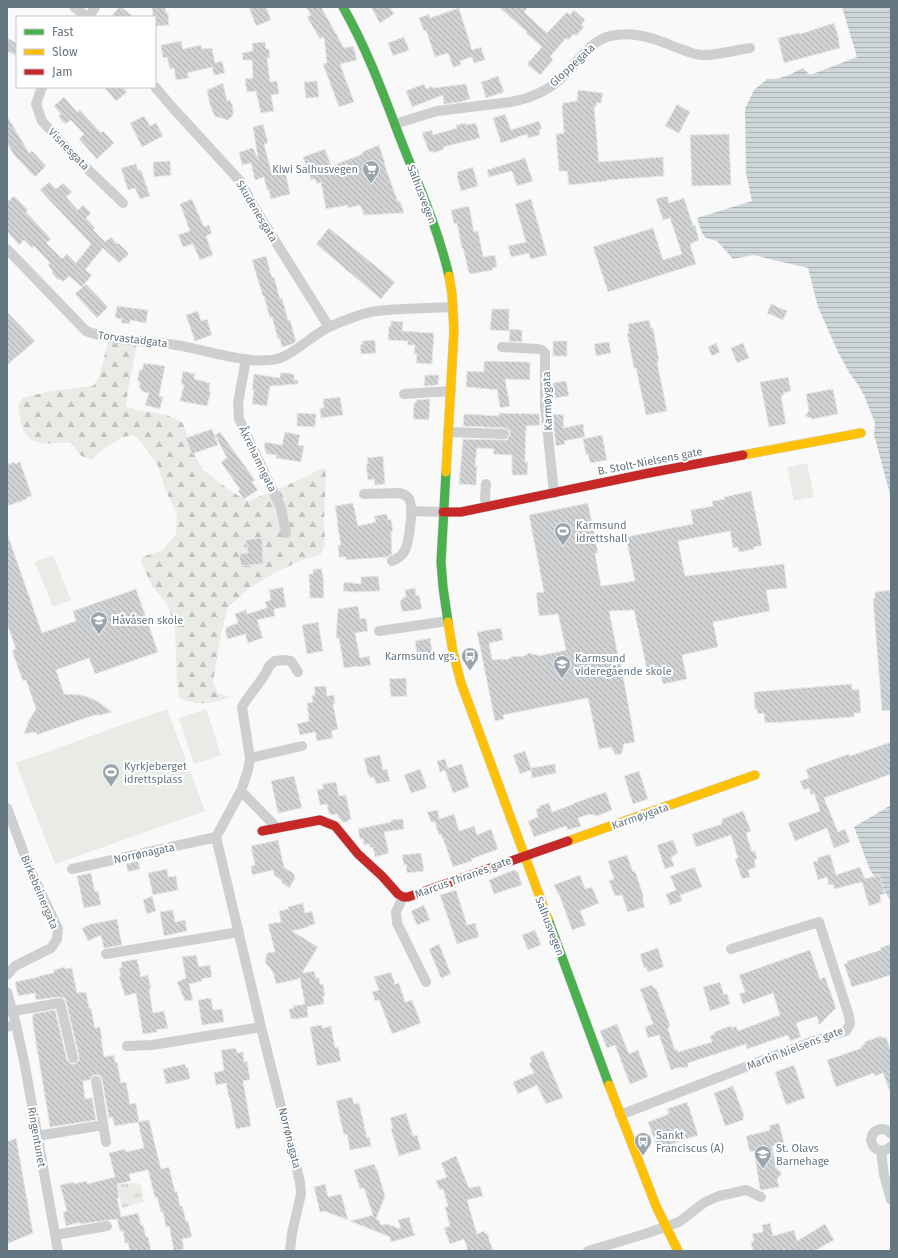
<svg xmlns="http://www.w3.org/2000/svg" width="898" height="1258" viewBox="0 0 898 1258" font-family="'Fira Sans',sans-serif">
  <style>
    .grass { fill: url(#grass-tufts) }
    .forest { fill: url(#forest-firs) }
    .pitch { fill: #e8ebe6 }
    .water { fill: url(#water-rules) }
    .building { fill: url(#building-back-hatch); stroke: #e8e8e8 }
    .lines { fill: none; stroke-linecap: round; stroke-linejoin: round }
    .fast-casing { stroke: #d5d6d7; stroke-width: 10 }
    .slow-casing { stroke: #d5d6d7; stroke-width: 10 }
    .jam-casing { stroke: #d5d6d7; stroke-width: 10 }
    .street { stroke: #cecfd0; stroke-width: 10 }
    .fast { stroke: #4caf50; stroke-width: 9 }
    .slow { stroke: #ffc107; stroke-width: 9 }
    .jam { stroke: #c62828; stroke-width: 9 }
    .labels { text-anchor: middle; stroke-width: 4; stroke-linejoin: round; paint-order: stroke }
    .street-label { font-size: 11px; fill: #657683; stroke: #fff }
    .poi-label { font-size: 11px; fill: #657683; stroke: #fff; text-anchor: start }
  </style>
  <defs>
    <pattern id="grass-tufts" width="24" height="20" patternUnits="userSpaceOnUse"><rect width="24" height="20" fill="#e8ebe6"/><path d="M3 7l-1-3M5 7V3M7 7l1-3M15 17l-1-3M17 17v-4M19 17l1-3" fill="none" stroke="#c0c3c0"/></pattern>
    <pattern id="forest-firs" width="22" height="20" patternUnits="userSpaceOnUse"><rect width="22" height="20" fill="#e8ebe6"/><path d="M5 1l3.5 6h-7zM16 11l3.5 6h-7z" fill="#c0c3c0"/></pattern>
    <pattern id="water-rules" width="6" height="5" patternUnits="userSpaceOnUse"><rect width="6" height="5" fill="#ced6d9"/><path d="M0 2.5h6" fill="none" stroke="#abb2b5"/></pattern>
    <pattern id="building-back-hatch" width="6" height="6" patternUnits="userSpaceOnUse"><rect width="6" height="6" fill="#d0d2d3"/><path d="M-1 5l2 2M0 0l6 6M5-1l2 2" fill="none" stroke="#acafb1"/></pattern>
  </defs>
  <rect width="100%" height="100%" fill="#f9f9f9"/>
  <path class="grass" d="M138,1183L141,1185L144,1202L122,1208L117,1184Z"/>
  <path class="forest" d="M110,334L137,343C134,364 128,385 126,406L137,410L167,415L183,423L190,446L202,469L232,492L248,501L297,481L321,469H326L324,522L325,544L321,554L302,560L276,572L248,589L228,607L221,633L213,682L218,693L231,697C212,703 199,707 179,698L177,679L175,629L168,605L152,586L141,562L142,557L163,550L176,534L177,514L165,489L158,466L142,443L134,435L122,437L101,451L91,460L80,455L71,442C57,443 33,448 24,432C21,425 20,415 18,407L22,398L51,391L93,386L99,377Z"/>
  <path class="pitch" d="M807,463L814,497L794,501L787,467Z
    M53,555L71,600L53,607L35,562Z
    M167,709L205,811L55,864L16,763Z
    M206,709L221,755L194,764L179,718Z"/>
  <path class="water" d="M842,7H891V498L876,442L874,436L875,423L864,395L857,383L850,374L838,352L818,307L808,268L753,255L733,259L717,241L706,238L702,233L697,218L752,201L746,173L745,109L754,90L767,79C782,80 790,74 803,68L810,75L857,57Z
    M891,805V901L870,870L854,827Z"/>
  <path class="building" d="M119,7H121L134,17H111Z
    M152,7H165L166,13H168L169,25L155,26V17H153Z
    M249,7H266L271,20L256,26Z
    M306,7H321L344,48L353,46L357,60L340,64L354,102L339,107L323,64L327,63L324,37L320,39L307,17L311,15Z
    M371,7H390L394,14L380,23Z
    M499,7H528L524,12L547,33L567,12L570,15L574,10L585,20L581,25L584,27L576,36L574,34L568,40L566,38L550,57L553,60L540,75L527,64L542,47L526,33L527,32Z
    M459,8L472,50L481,47L485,60L474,63L472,57L460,61L461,65L453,67L448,53L435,57L426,30L424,31L419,18L429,14L430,18Z
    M834,23L836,31H837L840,48L784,63L778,38L799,33L800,34Z
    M404,37L409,50L393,56L388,43Z
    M7,38L17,43V56L7,51Z
    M181,41L183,49L201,45L202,49L212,48L215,63L222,61L225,73L214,75L212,67L187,73L189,78L176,80L174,68L170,69L167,57L163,58L161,45Z
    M265,42L266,49H269L270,58H267L270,82L277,81L279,94L271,95L274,111L261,113L256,91L247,92L245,79L253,78L252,60H243L242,53L253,51L252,43Z
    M498,76L504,92L486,98L481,82Z
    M317,81L319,97L306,98L304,82Z
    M223,83L227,101L230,100L233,107V115L228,120L218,117H215L210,105L207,90Z
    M424,84L426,89L432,86L433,88L466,84L470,99L460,102L444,104L443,95L412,107L406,91Z
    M104,87H122L127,92L116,101Z
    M578,90L603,93L601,103H596L597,106L594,107L599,162L663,157L664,176L607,180V181L569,185L567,171H559L556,134L564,133L562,105H563V103L577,101Z
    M64,97L77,112L80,110L101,133L103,131L114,143L97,159L79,139L84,134L71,120L65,124L58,116L61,114L54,106Z
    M677,104L690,112L679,133L665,126Z
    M505,114L511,130L539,121L542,129L539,130L540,135L528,138L527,134L501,143L493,118Z
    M7,116L29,153L32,151L46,166L35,177L14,155L7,143Z
    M144,116L150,126L156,123L163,136L142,147L130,123Z
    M466,123V125L476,123L480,138L443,147L444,149L434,153L433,151L429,152L422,133L432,130L433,135L457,128L456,125Z
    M263,124L268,143L264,144L271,171L283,169L284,175H286L290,194L271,199L269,190H267L264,177L255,180L251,163L242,165L239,152L253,148L258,159L253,127Z
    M729,134L731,185L692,186L690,135Z
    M379,145L385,163H384L398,202L400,201L404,213L364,215L360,205L347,208L349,205L326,209L321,182L317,184L315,179L311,180L303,157L325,149L331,166L363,154L362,152Z
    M525,158L533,181L517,186L512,171L489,177L487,170Z
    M170,161L171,175L154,177L153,162Z
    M136,164L138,170H141L150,196L140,199L135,188L128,190L121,168Z
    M473,167L478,186L461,191L457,176H458L457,172Z
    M49,182L56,189L63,183L72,192L66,197L78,210L83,205L91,213L86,218L95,228L93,230L105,242L111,237L117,244L118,243L129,254L119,263L103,248L85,270L92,275L82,287L69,276L63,282L60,279L58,280L52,273L53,271L48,265L50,263L34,246L32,248L24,240L19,245L7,231V202L14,196L28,210L26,212L51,239L46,243L62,259L67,254L76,263L91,244L40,190Z
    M667,196L669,203L684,198L693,226L695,225L699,240L690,244L696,264L608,292L593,247L653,228L663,260L682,254L670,218L663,220L656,199Z
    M192,199L204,227L209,225L212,233L206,236L213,255L200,260L193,244L183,247L178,235L190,231L180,204Z
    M531,199L547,255L532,259V258L530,259L529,253L511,257L508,246L526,242L515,204Z
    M469,206L474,232L478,231L483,256L484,257L495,255L497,267L492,268L493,270L471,274V273H469L463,248H462L457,223L454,224L451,210Z
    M329,228L395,282L381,299L316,244Z
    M266,256L272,278L274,277L280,299L282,298L288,320H290L296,341L293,344L282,347L280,339H278L272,317L270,318L264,296L263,297L252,260Z
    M86,284L108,307L97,318L75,294Z
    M771,304L787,311L783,320L767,313Z
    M117,306L148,310L146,323L130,320V324L121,323L122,319L115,318Z
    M492,309H509V331L490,330Z
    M198,311L201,321L207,319L212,335L195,341L186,315Z
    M7,312L35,341L7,365Z
    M649,320L651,328H653L659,361L657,362L667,411L646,415L636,368H634L627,333H629L628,324Z
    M391,321L403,322L402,331L434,333L432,364L416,363L417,354H414L415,345H407L408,341L388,340L389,326H391Z
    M510,329L522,330V342L509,341Z
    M375,340L376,353L361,354L360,345L363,344L362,341Z
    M553,341H567V356H553Z
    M609,342L611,353L596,356L594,344Z
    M716,343L720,352L712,356L708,347Z
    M743,343L749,358L737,363L731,348Z
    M484,361L530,362V380L505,379L510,406L500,408L497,389L491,390L490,389L466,387L467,371L484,372Z
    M144,363L165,366L159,396L163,397L160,409L145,405L149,393L141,391V388H139L140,381H137L140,369L142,370Z
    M183,371L195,374L194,379L210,383L209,391H211L207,406L180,401L184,385L181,384Z
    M280,373H290V374H294V380H298V384L270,386L267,406L252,404L254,390H252L254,374L280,378Z
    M425,375H439L438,385L424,386Z
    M788,377L791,391L783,393L784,395L781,396L786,424L769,427L760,382Z
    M566,381L569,396L555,398L553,383Z
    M833,389L838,414L813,419L805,416L809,411L806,394Z
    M340,397L343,415L321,418L320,408H324L323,399Z
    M430,399L429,420L413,419L414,403H416V400Z
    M297,413L316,414L315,427L297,426Z
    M499,413L539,414L540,425L526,426L525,462H528L527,475H512V455L493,454L494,449L477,448L475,466H477L476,485L459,484L463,439L504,440H507L510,435V431L505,428L463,426L464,414L499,416Z
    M552,414L564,415L563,428L583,424L585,437L564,441L565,444L556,446Z
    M212,429L218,445L192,454L186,438Z
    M220,432L255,480L252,482L258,490L244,499L238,491L240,489L222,464L221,462L227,458L215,435Z
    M285,432L300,435L298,445L304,446L301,462L276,458L277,455L267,454L264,448L265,442L282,445Z
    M602,435L607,460L590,463L588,454L586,455L583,439Z
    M383,456L385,484L375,485L374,479L368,480L366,464H368L367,458Z
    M14,462L15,464L20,462L32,496L27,497V499L7,506V465Z
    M751,491L762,545L754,547V549L739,552L738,547L733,548L730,531L678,541L685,576L784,564L787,588L766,590L770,611L713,622L718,647L682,655L687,679L663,684L660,672L648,674L634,610L609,611L619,660L620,659L635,742L624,744L622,752L620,755L615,754L611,747L599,749L588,698L503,715L504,719L495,721L477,632L501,628L503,640L489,643L492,660L501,659L507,660L514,656L522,657L529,653L537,655L538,656L566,650L558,614L539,616L536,593L544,592L529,515L588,503L598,553H595L601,586L635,581L626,537L693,524L691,510L713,506L712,501L725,499L724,497Z
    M353,503L358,526L376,522L374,516L387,514L388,520L391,519L393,531L391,532L392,554L387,557L359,559L346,560V557H339L338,545H341L337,523H338L335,506Z
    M7,536H8L42,633L76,621L73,611L136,589L158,652L95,674L89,658L56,670L64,694L81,695L91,698L100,703L112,712L101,715H95L36,735L37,732L33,733V732L24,734L29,720L36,709L26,680L23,681L12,651L16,649L7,623Z
    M262,538L263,564L241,566L239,554L248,553L246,540Z
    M313,569H322V574H323L324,598H310L309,574H313Z
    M378,576L380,591L353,592L343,591L344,582L361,584V577Z
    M283,587L286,607L274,609L275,616L257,620L263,638L248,643L245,634L228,639L225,631L227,627L238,623L235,614L246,610L247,614L267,608L265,602L271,600L269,590Z
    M415,588L416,596L419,595L422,609L402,612L400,601L402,600V598L406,597L405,590Z
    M891,590V710L882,711L873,599L875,598V592Z
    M358,606L360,619L366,618L368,631L355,633L360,658L369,656L371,665L359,667V666L344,668L339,638H336L338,609Z
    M318,622L323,651L307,654L302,625Z
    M430,638L433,657L418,660L415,641Z
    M406,678L407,696L391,697L389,679Z
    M852,684V690L859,689L861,713H854V717L769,723V722L765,723L764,713L758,714L757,709H755L754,692Z
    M326,686L327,696L334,695L335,704H333L338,729L331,731L333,738L317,741L315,732L300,735L297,724L309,721L307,703L313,702L312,696L315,695L314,687Z
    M891,742V774L824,798L838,832L845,829L850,842L834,848L827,828L795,841L788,823L820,811L814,793L811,795L809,788L804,790L800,781L809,778L806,769L849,754L850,756Z
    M525,751L531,768L555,764L556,773L532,778L531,770L520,774L513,755Z
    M380,755L383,770L387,769L390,781L376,784L374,777L370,778L369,775H368L364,758Z
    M445,759L448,768L462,764L469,787L453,793L445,770L440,772L437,761Z
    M420,769L427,788L411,793L404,775Z
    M639,771L648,799L633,804L624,776Z
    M294,776L302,808L278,813L271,781Z
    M336,782L339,796L346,795L351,819L344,823L339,818L337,814L332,815L329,813L327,804L320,805L317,790L323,789V784Z
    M606,792L612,810L597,816L590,814L578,818L581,826L568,830L566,826L534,837L528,821L538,817L536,809L540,808L539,806L549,803L552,812L574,804V803Z
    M438,810L439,819L454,814L459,831L474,826L477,835L491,829L498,849L471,859L472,861L453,867L443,838L442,839L441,834L439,835L435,822H431L427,812Z
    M743,811L751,831L746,833L752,852L755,851L757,859L754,860L756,867L748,870L750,877L742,879L735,859L738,858L731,835L696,847L692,834L722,824L721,822L723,821L722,819Z
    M403,819L404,829L384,832L389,853L375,857L373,847L370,848V844L364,845L363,839H360L358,829L391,822V820Z
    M278,840L284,867L294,874L295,878L289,888L281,882L282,881L274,875L273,870L252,875L251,866L255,865L251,846Z
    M673,840L678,853L674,855V856L671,857L674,866L665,869L657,845Z
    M421,853L424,871L407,873L406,864L404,865L402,855Z
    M830,854L836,875L860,867L865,879L879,875L885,894L880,895L881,902L869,906L862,882L834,889L833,884L829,885L827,877L818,880L813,862L818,861L817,858Z
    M627,855L633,872L635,871L644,898H642L645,907L628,912L622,895L615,896L609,881L614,879L608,861Z
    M138,861L140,869L128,872L126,864Z
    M692,868H695L702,887L680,895L682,901L670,905L666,894L676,890L670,876Z
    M167,869L168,877L176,876L178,890L153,895L148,873Z
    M514,870L518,872L522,885L494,894L489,880Z
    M91,873L95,892L98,891L101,905L84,908L77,876Z
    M580,875L585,889L592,887L599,903L580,911L586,925L572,930L559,894H558L554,885Z
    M456,890L467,925L475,923L479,937L457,944L440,895Z
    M152,896L156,911L147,914L143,900Z
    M303,903L305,913L312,911L315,924L308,926V927L292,931L318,947L302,973L314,971L316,978H319L320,984H323L325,996H323L324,1004L307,1007L308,1017L296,1019L295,1018L291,1019L289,1009L294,1008L293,1006L305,1004L301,984L300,977L298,979L276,984L273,972L265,962L267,953L275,952L268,924L281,922L279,911L289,909L288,907Z
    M424,905L430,920L417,925L411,911Z
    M173,910L175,922L185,920L187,931L164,936L160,912Z
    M117,919L122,945L104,948L101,935L88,941L82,928L91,924Z
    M535,930L541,945L528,950L522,935Z
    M439,944L451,974L441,978L429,949Z
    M891,944V975L852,987L844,964L848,963L847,961L881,950L880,948Z
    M658,948L664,967L648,972L646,967L644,968L640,954Z
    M810,950L820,979L825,977L836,1008L819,1025L817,1016L796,1023L801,1037L790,1041L788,1035L747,1049L746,1044L688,1063V1067L677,1068L671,1070L659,1035L648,1038L645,1027L653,1024L640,989L652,985L654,988H656L670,1025L668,1029L675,1050L677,1049L678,1052L712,1042L710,1036L715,1034L714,1032L731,1026L732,1028L736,1026L738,1031L780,1015L773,993L743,1004L739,994L745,992L739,975Z
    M196,955L199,967L210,965L212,977L201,979L202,981L189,984L193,1000L185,1001L177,982L186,978L182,957Z
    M137,959L141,977L148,975L151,989H149L153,1013L164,1011L168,1028L156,1030L157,1032L143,1034L136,993L125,996L119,976H121L119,968L122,967L121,962Z
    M65,967V969L72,968L77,993L86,992L89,1008H91L95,1028L100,1027L102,1039H101L104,1057L114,1055L115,1063L117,1062L121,1083L126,1082L130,1104L136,1103L139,1122L115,1126L112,1117L109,1118L102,1080L99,1075H95L92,1076L90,1080L83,1081L85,1099L92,1098L96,1120L50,1127L32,1018L33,1017V1014L55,1010L67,1060L71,1064H75L79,1060V1056L66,1002L65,998L59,997L36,1000L35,993L18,996L15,982L39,977V976L54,973V970Z
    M391,972L395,984L399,983L405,1002L412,1000L421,1023L392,1034L379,1000L375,1001L372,992L379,990L374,977Z
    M720,982L724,995L727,994L730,1004L710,1011L703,987Z
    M211,998L213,1010L222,1009L224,1022L202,1025L198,1000Z
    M617,1024L629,1054L638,1050L648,1077L630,1084L615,1045L607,1048L600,1031Z
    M322,1025V1028L331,1026L335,1048L338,1047L341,1061L317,1066L310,1027Z
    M881,1036L882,1038L886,1037L891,1051V1092H890L883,1073L875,1076L874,1073L836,1087L827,1060L862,1048L861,1046L865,1044L864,1042Z
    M236,1048L237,1053L243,1052L244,1062L247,1061L250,1080L243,1081L251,1126L236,1129L230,1098H229L226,1083L216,1085L214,1073L224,1070L221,1050Z
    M543,1051L563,1098L546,1104L537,1085L518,1094L513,1082L534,1073L529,1063L532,1062L530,1057Z
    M185,1064L186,1068H188L190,1079L166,1084L163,1069Z
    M794,1065L805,1098L786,1105L775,1072Z
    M733,1086L744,1115L743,1120L725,1126L714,1093Z
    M352,1097L354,1104L359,1103L367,1138L369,1137L371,1146L350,1150L347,1134L344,1135L336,1101Z
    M687,1102L688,1107H689L698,1135L658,1149L648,1122L669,1114L667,1109Z
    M406,1113L413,1136L417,1135L421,1149L399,1156L391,1129L393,1128L390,1118Z
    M149,1120L161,1169L169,1167L175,1192L177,1191L180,1206H182L186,1221H188L192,1237L182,1239L184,1249L174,1251L169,1226L166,1227L163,1212H161L157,1197L155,1198L148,1170L129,1174L131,1181L117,1184L119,1198H117L121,1217L138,1213L141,1225H143L146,1237H148L151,1251H130L128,1243H125L123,1231H120L117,1219L80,1224V1222L66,1226L63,1212L67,1211L60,1185L74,1182V1184L87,1181V1184L115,1177L109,1153L125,1149L126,1152L144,1148L138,1122Z
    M779,1123L784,1143L772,1146L776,1168L782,1173L777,1179L779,1187L762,1190L760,1189L754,1151L750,1152L746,1136L770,1130L769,1126Z
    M16,1138L33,1233L7,1244V1142Z
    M456,1156L469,1188L480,1186L483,1196L467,1200L477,1234L484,1231L485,1234L487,1233L493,1251H468L464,1239L450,1244L444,1228L450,1226L445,1207L448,1206L443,1189L440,1190L436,1181L447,1177L441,1163Z
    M374,1164L376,1169H377L385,1196L376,1219L379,1220L381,1225L387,1224L401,1229L398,1220L409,1217L414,1234L416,1235L391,1242L390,1237L350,1221L373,1215L364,1188L360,1189L354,1170Z
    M325,1184L328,1197L341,1194L348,1220L324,1211L320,1212L314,1187Z
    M770,1223L773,1236L794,1230L797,1241L825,1224L834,1240L814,1251H753L751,1242L754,1241L752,1234L763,1232L762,1225Z"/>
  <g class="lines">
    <g class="fast-casing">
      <path id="fast" d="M343,7C367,49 383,93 400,138C418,184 438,228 449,276
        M446,472L441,562L443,587L448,622
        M548,919L609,1085"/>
    </g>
    <g class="slow-casing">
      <path id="slow" d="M743,455L861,433
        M446,472L454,330L452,294L449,276
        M448,622L453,652L461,683L548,919
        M568,841L755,775
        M609,1085L656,1206L678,1251"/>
    </g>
    <g class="jam-casing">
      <path id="jam" d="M443,512H461L649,473L743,455
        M262,831L320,820L335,826L358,854L382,876L398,894L403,897H408L568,841"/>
    </g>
    <path class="street" d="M74,7L87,17
      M89,17L95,7
      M42,87L36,104L42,121L74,156L123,203
      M155,87L172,107L240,181L254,207L329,327
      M395,124L437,111L511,102C527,99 545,92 558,81C575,67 587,42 610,36C634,31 654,38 675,47C684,50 692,54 701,55C715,56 736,50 750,48
      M7,249L86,331C115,342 146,340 176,345C204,349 254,367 280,358C296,353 312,335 329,327C340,322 365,312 377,311C402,308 429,308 453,307
      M502,347L538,349L542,350L545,353V407L554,493
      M246,359L238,403L239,419L281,508L286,533
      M404,394L451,391
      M448,432L504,434
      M486,484L485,499L487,507
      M364,494L399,493C404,494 407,495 409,499C414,508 409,544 404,552C401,557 397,559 392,561
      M411,511L443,512
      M379,631L448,621
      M250,758L302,746
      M241,791L248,770L250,758L242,707L245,702L264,676L270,665L275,661L284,660L291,661L298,672
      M7,808L31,872L58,929L57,939L51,948L15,966L7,975
      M216,837L261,1027L300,1182L301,1194L292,1233L290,1251
      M72,869L216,837L241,791L277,828
      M403,897L396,912L397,923L426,982
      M106,954L239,932
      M7,992L16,1024L7,1027
      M13,1011L60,1003L73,1058
      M16,1024L25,1066L58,1251
      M127,1046L152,1045L261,1027
      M96,1081L106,1142
      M620,1115L811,1042L846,1031L850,1024L849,1016L819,922L731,949
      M891,1134C884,1125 872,1129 871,1140C873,1151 884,1154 891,1146
      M37,1136L103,1125
      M881,1151L884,1175L891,1200
      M55,1235L107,1226
      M588,1251L645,1234L679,1222L705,1202L719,1196L746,1190L761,1197"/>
    <use href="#fast" class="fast"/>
    <use href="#slow" class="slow"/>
    <use href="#jam" class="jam"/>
  </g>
  <defs>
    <g id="supermarket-pin" transform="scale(0.9)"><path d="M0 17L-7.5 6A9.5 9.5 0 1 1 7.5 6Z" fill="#99a4ac" stroke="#fff"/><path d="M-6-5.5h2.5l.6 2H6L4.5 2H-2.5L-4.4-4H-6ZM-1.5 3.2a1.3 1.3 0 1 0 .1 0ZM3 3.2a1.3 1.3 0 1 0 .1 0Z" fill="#fff"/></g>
    <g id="stadium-pin" transform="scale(0.9)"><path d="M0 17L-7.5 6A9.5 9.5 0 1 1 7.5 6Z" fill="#99a4ac" stroke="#fff"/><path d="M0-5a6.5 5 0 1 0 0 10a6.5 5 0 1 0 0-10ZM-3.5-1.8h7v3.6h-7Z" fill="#fff"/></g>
    <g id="school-pin" transform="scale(0.9)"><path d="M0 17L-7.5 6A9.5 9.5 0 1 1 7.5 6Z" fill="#99a4ac" stroke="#fff"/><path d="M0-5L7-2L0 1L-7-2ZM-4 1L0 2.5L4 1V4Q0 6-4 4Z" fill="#fff"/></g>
    <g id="bus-pin" transform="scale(0.9)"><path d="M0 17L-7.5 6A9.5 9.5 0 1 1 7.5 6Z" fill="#99a4ac" stroke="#fff"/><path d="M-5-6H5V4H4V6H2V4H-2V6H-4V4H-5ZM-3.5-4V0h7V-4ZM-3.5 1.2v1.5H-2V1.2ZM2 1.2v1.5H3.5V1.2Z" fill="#fff"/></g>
  </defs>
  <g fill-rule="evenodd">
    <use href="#supermarket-pin" x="371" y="169"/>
    <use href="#stadium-pin" x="563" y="531"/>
    <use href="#school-pin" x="99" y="620"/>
    <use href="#bus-pin" x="470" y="656"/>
    <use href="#school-pin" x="562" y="664"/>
    <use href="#stadium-pin" x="111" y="772"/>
    <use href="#bus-pin" x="643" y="1141"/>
    <use href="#school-pin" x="763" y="1154"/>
  </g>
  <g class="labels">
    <g class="street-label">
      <text transform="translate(572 65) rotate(-43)" y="4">Gloppegata</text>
      <text transform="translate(69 149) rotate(46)" y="4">Visnesgata</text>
      <text transform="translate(422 194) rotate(69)" y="4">Salhusvegen</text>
      <text transform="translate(257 211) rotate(59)" y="4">Skudenesgata</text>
      <text transform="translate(133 339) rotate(7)" y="4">Torvastadgata</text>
      <text transform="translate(547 401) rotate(-92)" y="4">Karmøygata</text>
      <text transform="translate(258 459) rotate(64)" y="4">Åkrehamngata</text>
      <text transform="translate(650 461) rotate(-11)" y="4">B. Stolt-Nielsens gate</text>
      <text transform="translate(640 816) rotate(-19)" y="4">Karmøygata</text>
      <text transform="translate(144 853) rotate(-12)" y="4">Norrønagata</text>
      <text transform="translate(463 877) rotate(-20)" y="4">Marcus Thranes gate</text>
      <text transform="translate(40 892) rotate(67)" y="4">Birkebeinergata</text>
      <text transform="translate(550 926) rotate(69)" y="4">Salhusvegen</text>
      <text transform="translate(795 1048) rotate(-21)" y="4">Martin Nielsens gate</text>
      <text transform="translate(37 1137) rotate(80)" y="4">Ringentunet</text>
      <text transform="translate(290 1138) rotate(76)" y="4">Norrønagata</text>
    </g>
    <g class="poi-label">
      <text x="358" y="173" text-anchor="end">Kiwi Salhusvegen</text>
      <text x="576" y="529">Karmsund<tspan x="576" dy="13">idrettshall</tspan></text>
      <text x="112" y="624">Håvåsen skole</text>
      <text x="457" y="660" text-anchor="end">Karmsund vgs.</text>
      <text x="575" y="662">Karmsund<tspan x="575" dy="13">videregående skole</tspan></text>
      <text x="124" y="770">Kyrkjeberget<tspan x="124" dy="13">idrettsplass</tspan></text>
      <text x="656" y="1139">Sankt<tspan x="656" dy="13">Franciscus (A)</tspan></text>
      <text x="776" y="1152">St. Olavs<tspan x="776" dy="13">Barnehage</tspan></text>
    </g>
  </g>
  <rect width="898" height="1258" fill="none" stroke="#657683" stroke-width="16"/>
  <rect x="16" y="16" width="140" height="72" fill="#ffffff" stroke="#c1c8cd"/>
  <rect x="24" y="29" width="20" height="6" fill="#4caf50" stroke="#c1c8cd"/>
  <text x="52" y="36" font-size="12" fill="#657683">Fast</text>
  <rect x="24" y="49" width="20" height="6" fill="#ffc107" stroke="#c1c8cd"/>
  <text x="52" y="56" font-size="12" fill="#657683">Slow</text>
  <rect x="24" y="69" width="20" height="6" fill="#c62828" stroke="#c1c8cd"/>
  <text x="52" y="76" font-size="12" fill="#657683">Jam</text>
</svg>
